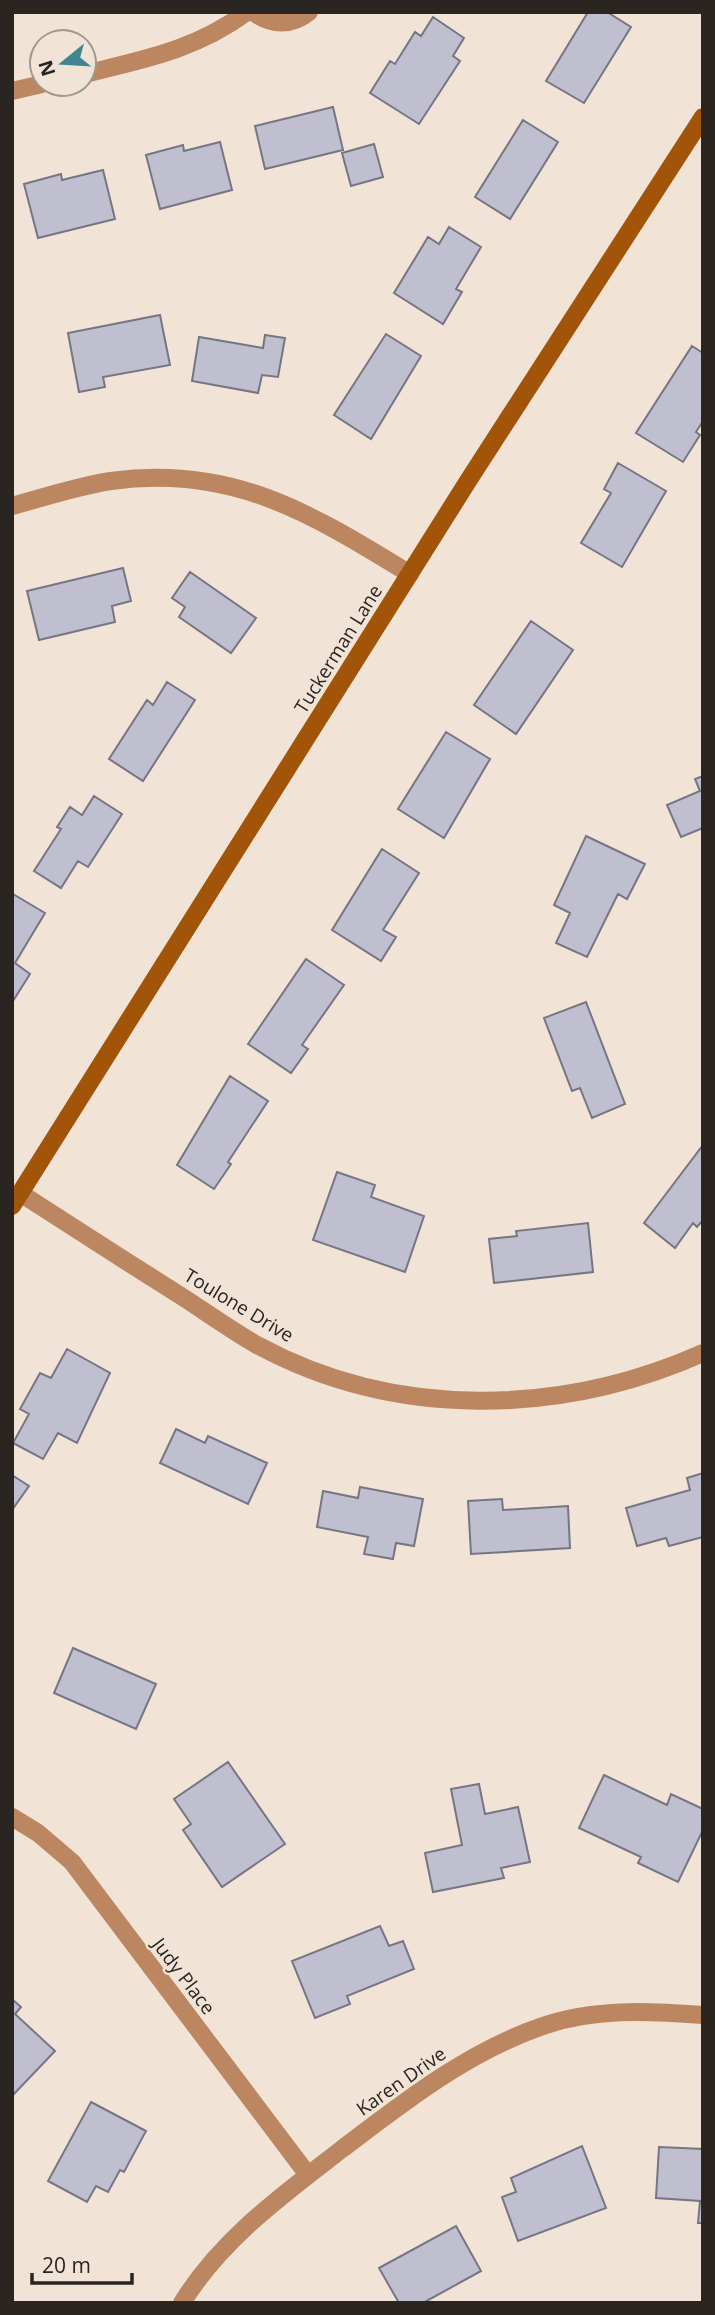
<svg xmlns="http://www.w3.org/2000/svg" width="715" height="2315" viewBox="0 0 715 2315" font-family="'Open Sans',sans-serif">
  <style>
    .building { fill: #c0bfd0; stroke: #757584; stroke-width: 2 }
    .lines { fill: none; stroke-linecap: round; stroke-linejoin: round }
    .street { stroke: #bb8660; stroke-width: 18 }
    .secondary { stroke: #a25508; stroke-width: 18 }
    .labels { text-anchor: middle; stroke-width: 5; stroke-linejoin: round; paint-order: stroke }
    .street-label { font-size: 19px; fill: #2a2521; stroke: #f1e4d7 }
  </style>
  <rect width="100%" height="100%" fill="#f1e4d7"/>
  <path class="building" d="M588,12H607L631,27L584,103L546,81Z
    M433,17L464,38L453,56L460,61L419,124L370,93L390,61L395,64L415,32L421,36Z
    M333,107L343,150L265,169L255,126Z
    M523,120L558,142L510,219L475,197Z
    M220,142L232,190L160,209L146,155L183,145L184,151Z
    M374,144L383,177L351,186L342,153Z
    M103,170L115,219L38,238L24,184L61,174L62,180Z
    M449,227L481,247L456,289L462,292L443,324L394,293L428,237L439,244Z
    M160,315L170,365L103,377L105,387L79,392L68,333Z
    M386,334L421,356L371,439L334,415Z
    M265,335L285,338L278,377L262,375L258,393L192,381L199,337L263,348Z
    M692,346L703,353V421L696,432L700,435L683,462L636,433Z
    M618,463L666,491L622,567L581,543L611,493L604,489Z
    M123,568L131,601L112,606L115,622L39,640L27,591Z
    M190,572L256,618L231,653L179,617L185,607L172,598Z
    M531,621L573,650L516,734L474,705Z
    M167,682L195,700L143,781L109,759L147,700L153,705Z
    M446,732L490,759L444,838L398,809Z
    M703,776V828L681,837L667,805L700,791L695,779Z
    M94,796L122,814L88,867L78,861L61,888L34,871L61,829L57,827L70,807L82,815Z
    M586,836L645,864L627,899L618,894L587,957L556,943L570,913L554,905Z
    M382,849L419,873L383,930L396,937L381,961L332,930Z
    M13,894L45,913L15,963L30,974L13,1001Z
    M306,959L344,985L302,1045L308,1049L291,1073L248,1044Z
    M586,1002L625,1104L592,1118L580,1088L572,1091L544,1018Z
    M230,1076L268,1101L228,1162L231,1164L214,1189L177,1165Z
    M703,1145V1220L697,1227L693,1223L675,1248L644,1223Z
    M337,1172L375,1185L371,1197L424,1216L405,1272L313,1240Z
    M588,1223L593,1272L494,1283L489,1239L517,1236L516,1231Z
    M67,1349L110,1373L77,1443L58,1433L43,1459L13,1443L29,1414L20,1409L40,1373L51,1378Z
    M176,1429L205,1443L208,1436L267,1463L248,1504L160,1463Z
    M703,1473V1537L669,1546L666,1538L637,1546L626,1508L690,1490L687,1478Z
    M12,1475L29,1486L12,1510Z
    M360,1487L423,1499L414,1546L396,1543L393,1559L364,1554L368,1537L317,1527L323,1491L358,1498Z
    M502,1499L503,1510L568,1506L570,1548L471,1554L468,1501Z
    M73,1648L156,1684L136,1729L54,1693Z
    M228,1762L285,1844L222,1887L183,1830L191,1824L174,1799Z
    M604,1775L667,1805L671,1794L703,1809V1830L678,1882L638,1863L641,1857L579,1828Z
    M479,1784L485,1814L518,1807L530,1862L501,1868L504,1878L433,1892L425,1853L462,1845L451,1789Z
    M380,1926L389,1946L403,1941L414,1969L347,1996L350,2004L315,2018L292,1961Z
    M12,1999L21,2007L15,2014L55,2051L13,2095Z
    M91,2102L146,2131L124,2172L120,2170L108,2192L96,2186L87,2202L48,2181Z
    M582,2146L606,2208L518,2241L502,2197L516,2192L511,2178Z
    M659,2147L703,2149V2223H698L700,2201L656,2198Z
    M456,2226L481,2271L423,2303H399L379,2268Z"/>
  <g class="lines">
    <path class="street" d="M253,12C271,26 292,26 309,12
      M84,74C145,59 195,50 247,12
      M12,91L42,84
      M12,506C45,497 78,486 111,481C232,464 312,514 410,574
      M20,1193C74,1228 127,1262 181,1296C206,1312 231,1330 257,1345C395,1420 561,1416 703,1353
      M12,1817L38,1833L72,1862L308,2175
      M182,2303C221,2239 284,2194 342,2149C404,2102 466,2053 540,2027C592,2008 648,2011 703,2015"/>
    <path class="secondary" d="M12,1206L468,481L703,117"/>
  </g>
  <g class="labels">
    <g class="street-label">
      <text transform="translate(338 649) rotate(-58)" y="7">Tuckerman Lane</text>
      <text transform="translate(239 1305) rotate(31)" y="7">Toulone Drive</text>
      <text transform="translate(184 1976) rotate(53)" y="7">Judy Place</text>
      <text transform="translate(401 2081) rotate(-35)" y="7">Karen Drive</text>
    </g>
  </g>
  <rect width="715" height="2315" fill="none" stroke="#2a2521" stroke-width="28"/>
  <g transform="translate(63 63) rotate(252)"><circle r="33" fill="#f1e4d7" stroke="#a1988e" stroke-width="2"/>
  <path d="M0-5L12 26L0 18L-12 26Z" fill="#408592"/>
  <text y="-10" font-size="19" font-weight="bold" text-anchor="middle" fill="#2a2521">N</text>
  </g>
  <path d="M32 2273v10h100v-10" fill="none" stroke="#2a2521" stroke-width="3.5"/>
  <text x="42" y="2273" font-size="21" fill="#2a2521" stroke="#f1e4d7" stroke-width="5" paint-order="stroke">20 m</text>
</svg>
